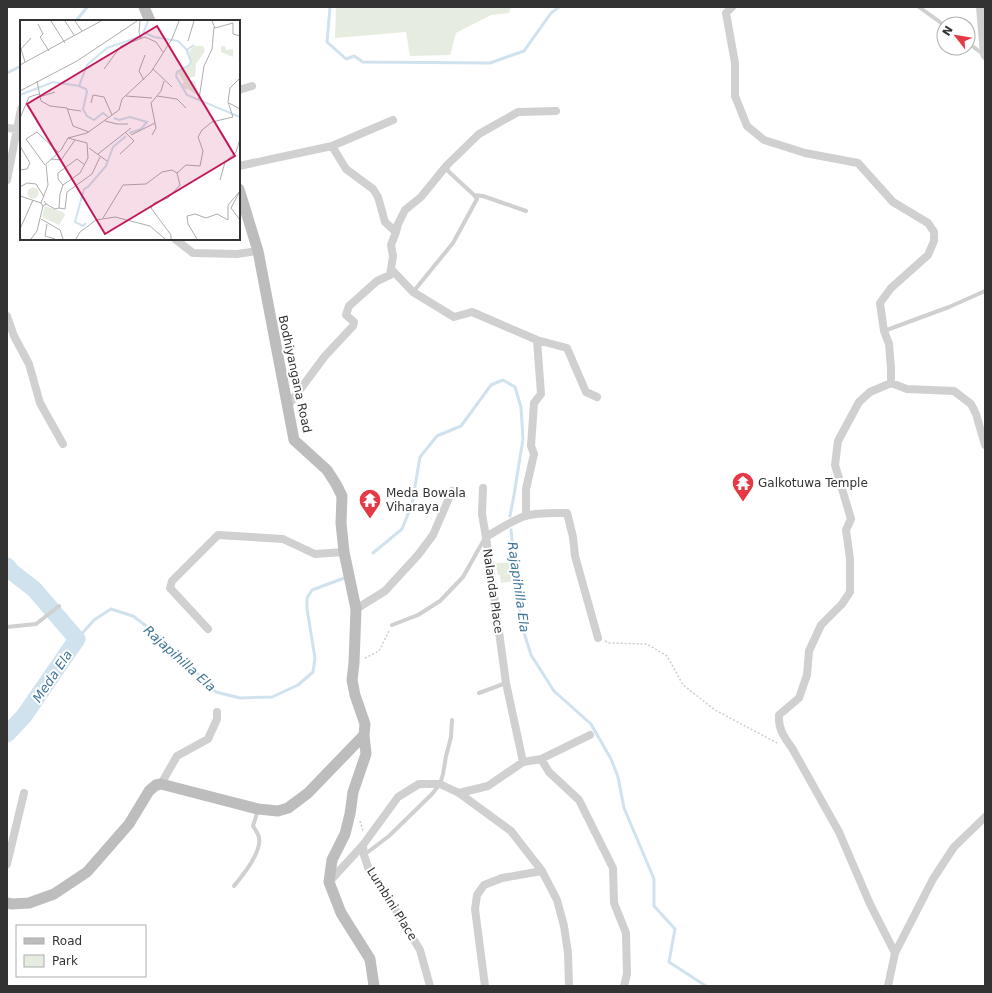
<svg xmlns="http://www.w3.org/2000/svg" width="992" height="993" viewBox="0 0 992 993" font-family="'DejaVu Sans',sans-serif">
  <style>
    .green { fill: #e6ecdf }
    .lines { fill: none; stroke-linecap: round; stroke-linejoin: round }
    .stream { stroke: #cfe2ee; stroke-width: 3 }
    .river { stroke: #cfe2ee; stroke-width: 17 }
    .path { stroke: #cdcdcd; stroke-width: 1.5; stroke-dasharray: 2 2; stroke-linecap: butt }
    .lane { stroke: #d0d0d0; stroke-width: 4 }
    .street { stroke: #d0d0d0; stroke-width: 8 }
    .secondary { stroke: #bdbdbd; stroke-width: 11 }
    .labels { text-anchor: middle; stroke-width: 4; stroke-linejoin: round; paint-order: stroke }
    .street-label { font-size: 12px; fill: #333; stroke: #fff }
    .poi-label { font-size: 12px; fill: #333; stroke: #fff; text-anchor: start }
    .water-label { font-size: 13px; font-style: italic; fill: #3f7597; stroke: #fff }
    .inset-river { fill: none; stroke: #cfe2ee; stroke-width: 2 }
    .inset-road { fill: none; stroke: #adadad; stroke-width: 1 }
    .view { fill: #c2185b; fill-opacity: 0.15; stroke: #c2185b; stroke-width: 2 }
    .inset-edge { fill: none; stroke: #333; stroke-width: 2 }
  </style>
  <rect width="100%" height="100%" fill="#fff"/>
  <path class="green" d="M336,7H511L509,13L491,15L456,33L450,55L410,56L406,32L335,38Z
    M495,563H514L515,581L501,583L500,575H498Z"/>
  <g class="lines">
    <path class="stream" d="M330,7L327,42L346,59L354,56L363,62L490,63L524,51L551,13L559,7
      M76,21L87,7
      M7,73L21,66
      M511,530L521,623L531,655L554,691L591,724L611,759L618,777L624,808L654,879V906L675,929L669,962L706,986
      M373,553L402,529L412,504L420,457L437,436L461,426L491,385L503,380L515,387L521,407L523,439L514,495L510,516
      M77,639L94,620L111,609L133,616L162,638L216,692L240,698L272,697L298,685L313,672L315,658L307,609V598L312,590L347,577"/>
    <path class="river" d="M7,566L12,572L34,589L77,639L24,716L7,734"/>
    <path class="path" d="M605,641L609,643L647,644L667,656L683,685L715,710L779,744
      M365,658L379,651L389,631
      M360,821L363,831"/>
    <path class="lane" d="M919,7L944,25
      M968,43L983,54
      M474,195L483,196L526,211
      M413,292L453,243L477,199L474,195L448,171L447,165
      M884,331L949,307L985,291
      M392,625L418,615L440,601L463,577L485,538
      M7,627L36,624L59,606
      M479,693L506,683
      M364,855L389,836L432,794L440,784L443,774L446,756L451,737L452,720
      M234,886C243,875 262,852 259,837C258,834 255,829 253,826L258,810"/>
    <path class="street" d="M732,7L726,13L735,63V96L747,126L764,140L805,153L858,163L893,202L928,223L934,232V241L928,255L891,288L880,303L884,331L889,344L891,368V383
      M980,7L984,54L985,56
      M239,90L252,86
      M7,128L17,129
      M332,146L346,169L373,189L378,197L385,222L396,232L391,245L393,256L391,269L413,292L454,317L472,312L537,340L567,348L586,392L597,397
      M239,166L332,146L393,120
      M7,180L21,109
      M396,232L398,224L405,210L421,197L447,165L479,134L518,112L556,111
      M175,239L193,253L237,254L258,251
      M7,316L14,336L29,364L40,403L63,444
      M891,383L870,392L859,402L838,441L835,465L851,519L846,530L850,559V592L842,604L821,625L809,651L807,675L799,698L779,715C778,729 784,737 792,748L839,832L870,904L895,953
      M891,383L907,389L954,391L971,404L976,414L985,445
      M287,407L325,356L353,326L354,322L346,315L349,306L377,281L390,275L391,269
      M483,488L482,514L486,537L506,683L523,762
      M526,516V489L534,454L531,446L534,403L541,394L537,340
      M486,537C498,530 511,521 525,516C539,512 553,513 567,513L573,537L575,556L598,638
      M356,609L385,591L418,555L433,535L452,491
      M208,629L170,588L172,581L218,535L283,539L315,554L344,552
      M541,759L549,772L579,800L613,868L614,903L626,933L627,974L624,986
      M161,784L177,756L208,739L217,719V712
      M459,793L488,786L523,762L541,759L590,735
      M363,845L364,855L370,873L389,899L420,950L430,986
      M7,864L24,793
      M329,882L363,845L398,797L419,784H440L459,793L511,831L542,871L557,900L564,926L568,953L569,986
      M485,986L475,909L477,895L484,885L502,878L542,871
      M888,986L895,953L933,879L954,847L985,817"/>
    <path class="secondary" d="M144,7L150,21
      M239,189L258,251L294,440L327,470L336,484L342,496L341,523L344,552L356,609L354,663L352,680L355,695L365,724L364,735L366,754L353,792L350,814L345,834L332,860L329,882L341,913L370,959L374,986
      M7,903L12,904L29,903L54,894L87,872L129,824L149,791L156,785L161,784L258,809L278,811L288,808L308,793L364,735"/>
  </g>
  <defs>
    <g id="temple-pin" transform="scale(1.15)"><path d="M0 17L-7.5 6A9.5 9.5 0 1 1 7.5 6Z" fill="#e63946" stroke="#fff"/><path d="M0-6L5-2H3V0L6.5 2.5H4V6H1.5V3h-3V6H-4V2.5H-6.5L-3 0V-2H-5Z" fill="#fff"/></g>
  </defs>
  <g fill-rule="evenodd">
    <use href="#temple-pin" x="743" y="483"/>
    <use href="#temple-pin" x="370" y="500"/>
  </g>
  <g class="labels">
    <g class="street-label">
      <text transform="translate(295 374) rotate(78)" y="4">Bodhiyangana Road</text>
      <text transform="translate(493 591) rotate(82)" y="4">Nalanda Place</text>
      <text transform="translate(392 904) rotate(58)" y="4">Lumbini Place</text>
    </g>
    <g class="poi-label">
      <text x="758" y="487">Galkotuwa Temple</text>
      <text x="386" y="497">Meda Bowala<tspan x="386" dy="14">Viharaya</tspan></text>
    </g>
    <g class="water-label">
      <text transform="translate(519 587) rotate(82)" y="5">Rajapihilla Ela</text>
      <text transform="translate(180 658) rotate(42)" y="5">Rajapihilla Ela</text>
      <text transform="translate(52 676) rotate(-56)" y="5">Meda Ela</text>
    </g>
  </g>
  <g transform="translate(20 20)">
    <rect width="220" height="220" fill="#fff"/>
    <path d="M174,26H183L185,31L176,44L175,56L170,58V62L175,61L178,73L175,74L168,69H165L162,64L164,62L158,53L171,44L168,33ZM201,26H205L206,30L213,29V37L201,32ZM7.5 173a5.5 5.5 0 1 1 11 0a5.5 5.5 0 1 1-11 0ZM25,186L43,192L45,195L39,205L22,197Z" fill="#e6ecdf"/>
    <path class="inset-river" d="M123,12L134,17L158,21L166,29L171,42L169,45L157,52L156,56L167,75L220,97M167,34L168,29L174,25M59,66L66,69L67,72L63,89L67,96L74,100L83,93L88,97M0,75L33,62L59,66L67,45L87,28L122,16L128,1M94,98L99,100L110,97L127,102L121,109L109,113M66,203L63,206L55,202L64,169L68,167L86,146L93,127L106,116"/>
    <path class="inset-road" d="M31,1L45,23M45,1L54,15M55,1L62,11M120,1L119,12L121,19M192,1L195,8L213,3V14L220,16M18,4L23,14L20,17L29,31M168,21L174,1M5,42L1,29L11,18M0,45L81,1M84,49L101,26L125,17L136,22L143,32M133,49L152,67M124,60L119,51L125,35M17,61L21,81L30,86L47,88L53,106L69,112M210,68L220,58M0,71L57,41L117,1M106,76L132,78M137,76L157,79L166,88M19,77L35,72M179,79L184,46L192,29L194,7M71,83L73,75L84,77L92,95M209,83L220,89M47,89L61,91M0,98L9,77L19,74M85,101L97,104H108M111,115L135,103M132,115L136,108L131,83L141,71L144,61M6,119L17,112L38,132M6,119L25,145M0,126L10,143L7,149L0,150M69,128L87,141M78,134L111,108M100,134L114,121L105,112M31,139L41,140L55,120M157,153L166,145L180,146L183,131L178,117L182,110L192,102L213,97L208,82L210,68M200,160L205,142L216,132L220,119M43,165L38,159V153L57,139L65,145M0,167L7,163L16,164L24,177M220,171L211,188L220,200M0,176L21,183M24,181L26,184L23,186L21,183L28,165L26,144L41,130L48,118L67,113L99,90L102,79L131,52L152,19L159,1M26,184L35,189L39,188L40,174L43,165L60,153L68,138L67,123L48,118M39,188L45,189L47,172L72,154L80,137M83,198L103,165L126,164L142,152L152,150L157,153L160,165L148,178L134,183L131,188L151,215V219M21,199L40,210L43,219M27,204L25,216L35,219M0,209L13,180M11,219L17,211L23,186M56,219L60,212L76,200L95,197L130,206L145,219M177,219L168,204L167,196L175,194L186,198L197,194L208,200V185L220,171"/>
    <path class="view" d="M137,6L215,136L85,214L7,84Z"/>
    <rect width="220" height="220" class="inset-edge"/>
  </g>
  <rect width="992" height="993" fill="none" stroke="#333333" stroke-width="16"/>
  <rect x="16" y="925" width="130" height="52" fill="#ffffff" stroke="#adadad"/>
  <rect x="24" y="938" width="20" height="6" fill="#bdbdbd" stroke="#adadad"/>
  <text x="52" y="945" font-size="12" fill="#333333">Road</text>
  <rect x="24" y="955" width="20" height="12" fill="#e6ecdf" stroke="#adadad"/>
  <text x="52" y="965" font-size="12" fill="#333333">Park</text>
  <g transform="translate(956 36) rotate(301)"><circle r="19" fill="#ffffff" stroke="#adadad"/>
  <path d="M0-3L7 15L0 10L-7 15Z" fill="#e63946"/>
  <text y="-6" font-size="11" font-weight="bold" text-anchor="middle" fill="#333333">N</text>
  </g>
</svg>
